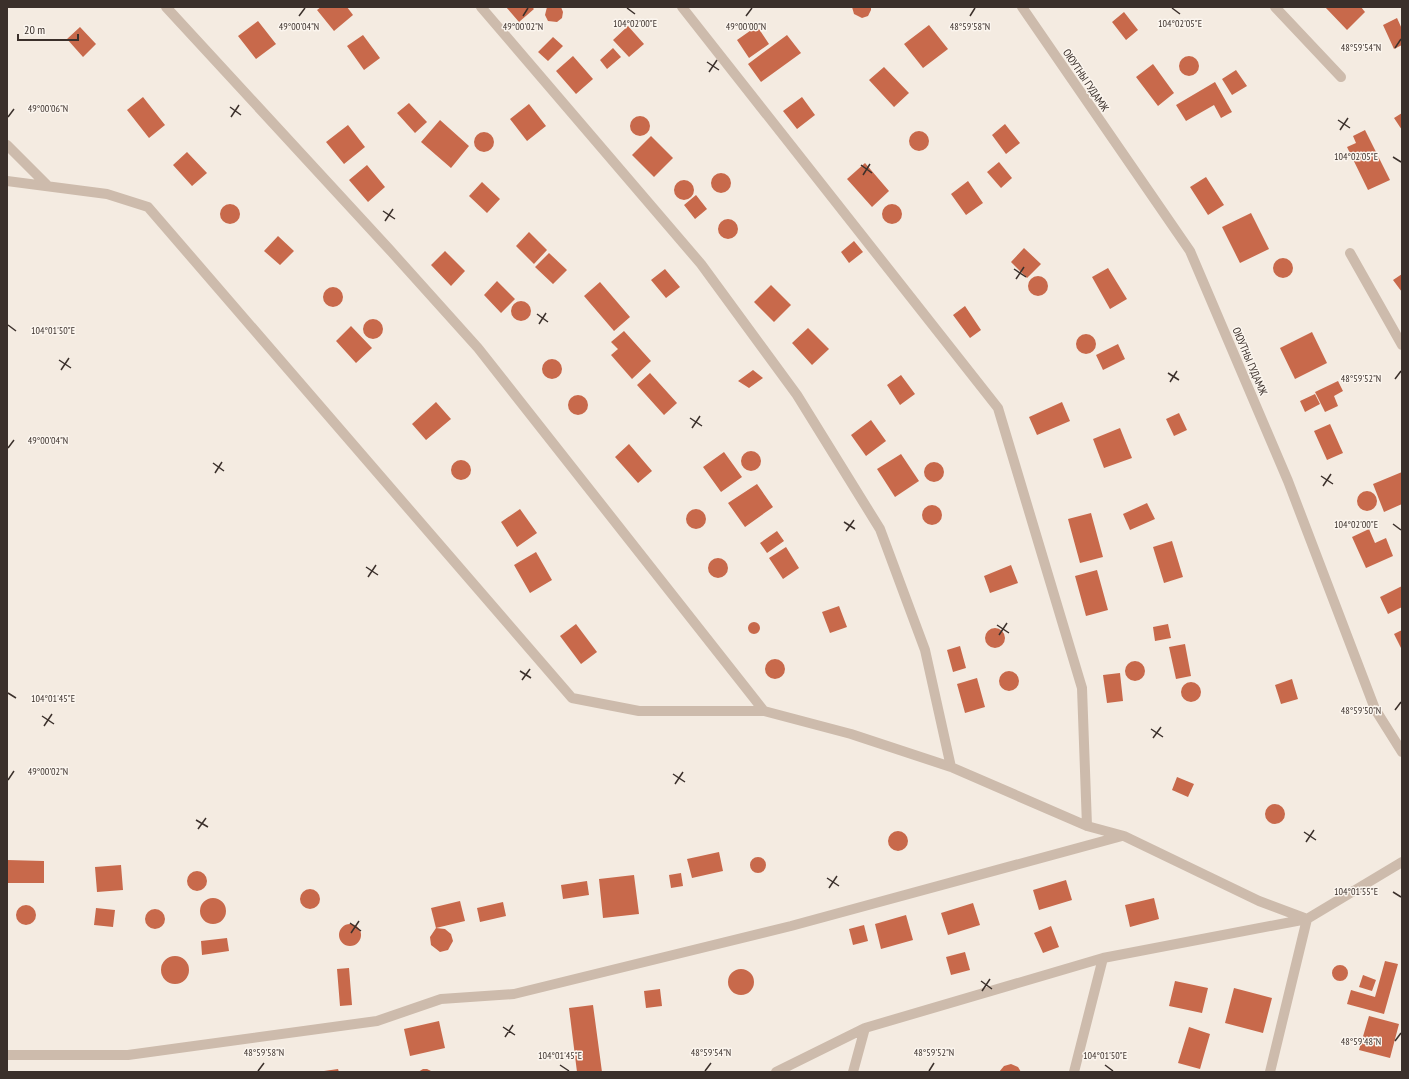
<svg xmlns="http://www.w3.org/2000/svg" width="1409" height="1079" viewBox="0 0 1409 1079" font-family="'PT Sans Narrow',sans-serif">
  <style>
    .building { fill: #c8694b }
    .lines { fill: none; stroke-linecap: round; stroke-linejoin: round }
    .minor { stroke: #cdbbac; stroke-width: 10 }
    .ticks { fill: none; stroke: #3b302b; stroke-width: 1.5 }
    .labels { text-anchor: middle; stroke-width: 3; stroke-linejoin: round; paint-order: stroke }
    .street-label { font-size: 11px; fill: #3b302b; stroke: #fbf5ee }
    .ticks-label { font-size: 10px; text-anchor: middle; fill: #3b302b; stroke: #fbf5ee; stroke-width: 3; stroke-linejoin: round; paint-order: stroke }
  </style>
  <rect width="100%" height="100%" fill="#f4ebe1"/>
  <path class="building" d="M321,7H347L353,15L334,31L317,10Z
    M506,7H532L534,9L519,22Z
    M547,7H561L563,12L562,18L557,22L548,21L545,15Z
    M852,7H871V10L868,16L862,18L854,14Z
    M1325,7H1361L1365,12L1347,30Z
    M1124,12L1138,30L1126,40L1112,22Z
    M1397,18L1402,29V45L1394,49L1383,25Z
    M258,21L276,44L256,59L238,36Z
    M929,25L948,49L923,68L904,44Z
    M628,26L644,44L629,57L613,40Z
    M757,26L769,44L749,58L737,40Z
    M80,27L96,44L83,57L67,39Z
    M363,35L380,58L364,70L347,46Z
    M787,35L801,53L761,82L748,64Z
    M553,37L563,46L548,61L538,52Z
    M613,48L621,57L607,69L600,60Z
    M573,56L593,79L576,94L556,71Z
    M1179 66a10 10 0 1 1 20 0a10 10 0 1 1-20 0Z
    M1153,64L1174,93L1158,106L1136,77Z
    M884,67L909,93L894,107L869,80Z
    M1236,70L1247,86L1232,95L1222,79Z
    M1215,82L1232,112L1221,118L1214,105L1186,121L1176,105Z
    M143,97L165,125L149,138L127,110Z
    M802,97L815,115L797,129L783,111Z
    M409,103L427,122L415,133L397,113Z
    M529,104L546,126L527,141L510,119Z
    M1402,113V130L1394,118Z
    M630 126a10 10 0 1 1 20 0a10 10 0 1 1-20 0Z
    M440,120L469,146L451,168L421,142Z
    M1005,124L1020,143L1006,154L992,135Z
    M348,125L365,147L344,164L326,142Z
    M1365,130L1390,180L1368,190L1347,147L1356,143L1353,136Z
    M909 141a10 10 0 1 1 20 0a10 10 0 1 1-20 0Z
    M474 142a10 10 0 1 1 20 0a10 10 0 1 1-20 0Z
    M651,136L673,158L654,177L632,155Z
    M187,152L207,173L192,186L173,165Z
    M999,162L1012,178L1001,188L987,172Z
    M865,163L889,191L872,207L847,179Z
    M367,165L385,187L368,202L349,180Z
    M711 183a10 10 0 1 1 20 0a10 10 0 1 1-20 0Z
    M1206,177L1224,205L1208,215L1190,187Z
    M674 190a10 10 0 1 1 20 0a10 10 0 1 1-20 0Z
    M968,181L983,203L966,215L951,194Z
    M482,182L500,199L487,213L469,196Z
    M696,195L707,209L695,219L684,205Z
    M220 214a10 10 0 1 1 20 0a10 10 0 1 1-20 0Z
    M882 214a10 10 0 1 1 20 0a10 10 0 1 1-20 0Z
    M1251,213L1269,249L1240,263L1222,227Z
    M718 229a10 10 0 1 1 20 0a10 10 0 1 1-20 0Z
    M529,232L547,250L534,264L516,246Z
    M278,236L294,251L280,265L264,251Z
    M854,241L863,252L849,263L841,252Z
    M1024,248L1041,264L1027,278L1011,262Z
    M445,251L465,271L451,286L431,265Z
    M549,253L567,270L553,284L535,267Z
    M1273 268a10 10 0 1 1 20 0a10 10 0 1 1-20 0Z
    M1108,268L1127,299L1110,309L1092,277Z
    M665,269L680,287L666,298L651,280Z
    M1402,274V292L1393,280Z
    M1028 286a10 10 0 1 1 20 0a10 10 0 1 1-20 0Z
    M497,281L515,299L501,313L484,295Z
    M600,282L630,317L614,331L584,296Z
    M771,285L791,305L774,322L754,302Z
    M323 297a10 10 0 1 1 20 0a10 10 0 1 1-20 0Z
    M511 311a10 10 0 1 1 20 0a10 10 0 1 1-20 0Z
    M965,306L981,330L970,338L953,315Z
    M363 329a10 10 0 1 1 20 0a10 10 0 1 1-20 0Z
    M351,326L372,348L356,363L336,341Z
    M808,328L829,349L812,365L792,343Z
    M624,331L651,361L632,379L611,355L618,349L611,342Z
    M1312,332L1327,363L1295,379L1280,348Z
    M1076 344a10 10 0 1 1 20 0a10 10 0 1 1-20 0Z
    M1118,344L1125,359L1103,370L1096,355Z
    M542 369a10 10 0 1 1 20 0a10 10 0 1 1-20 0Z
    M753,370L763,378L749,388L738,381Z
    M650,373L677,403L664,415L637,385Z
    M901,375L915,394L900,405L887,385Z
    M1338,381L1343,391L1334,396L1338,406L1325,412L1315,392Z
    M1315,394L1320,404L1305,412L1300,401Z
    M568 405a10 10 0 1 1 20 0a10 10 0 1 1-20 0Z
    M436,402L451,419L426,440L412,424Z
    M1062,402L1070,421L1037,435L1029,417Z
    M1179,413L1187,430L1174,436L1166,419Z
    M871,420L886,441L866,456L851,435Z
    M1330,424L1343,453L1327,460L1314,431Z
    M1120,428L1132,458L1104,468L1093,439Z
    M629,444L652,471L638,483L615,457Z
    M741 461a10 10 0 1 1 20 0a10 10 0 1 1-20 0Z
    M724,452L742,477L721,492L703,467Z
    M901,454L919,481L895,497L877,469Z
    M451 470a10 10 0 1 1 20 0a10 10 0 1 1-20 0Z
    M924 472a10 10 0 1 1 20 0a10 10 0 1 1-20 0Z
    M1402,472V504L1384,512L1373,484Z
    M757,484L773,507L745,527L728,503Z
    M1357 501a10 10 0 1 1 20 0a10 10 0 1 1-20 0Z
    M1147,503L1155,519L1130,530L1123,514Z
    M922 515a10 10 0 1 1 20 0a10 10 0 1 1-20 0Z
    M520,509L537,533L517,547L501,522Z
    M686 519a10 10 0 1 1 20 0a10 10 0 1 1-20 0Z
    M1091,513L1103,557L1080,563L1068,519Z
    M1369,529L1375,543L1386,538L1393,556L1366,568L1352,537Z
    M777,531L784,541L767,553L760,543Z
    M1172,541L1183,577L1164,583L1153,547Z
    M786,547L799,568L783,579L769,558Z
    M536,552L552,580L530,593L514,565Z
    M708 568a10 10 0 1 1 20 0a10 10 0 1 1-20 0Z
    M1011,565L1018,583L990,593L984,576Z
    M1097,570L1108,610L1086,616L1075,576Z
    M1402,586V607L1388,614L1380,597Z
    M839,606L847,627L830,633L822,612Z
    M748 628a6 6 0 1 1 12 0a6 6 0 1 1-12 0Z
    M576,624L597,652L581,664L560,636Z
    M1168,624L1171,638L1155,641L1153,627Z
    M985 638a10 10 0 1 1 20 0a10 10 0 1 1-20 0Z
    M1402,630V650L1394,634Z
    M1185,644L1191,676L1176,679L1169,647Z
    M960,646L966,668L953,672L947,650Z
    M765 669a10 10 0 1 1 20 0a10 10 0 1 1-20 0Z
    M1125 671a10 10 0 1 1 20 0a10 10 0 1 1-20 0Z
    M999 681a10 10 0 1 1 20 0a10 10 0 1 1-20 0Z
    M1120,673L1123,701L1107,703L1103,675Z
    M977,678L985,707L965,713L957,684Z
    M1292,679L1298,699L1281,704L1275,685Z
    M1181 692a10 10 0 1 1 20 0a10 10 0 1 1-20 0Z
    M1177,777L1194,784L1188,797L1172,790Z
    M1265 814a10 10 0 1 1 20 0a10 10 0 1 1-20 0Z
    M888 841a10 10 0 1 1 20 0a10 10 0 1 1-20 0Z
    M719,852L723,871L692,878L687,859Z
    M750 865a8 8 0 1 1 16 0a8 8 0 1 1-16 0Z
    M7,860L44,861V883H7Z
    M121,865L123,890L97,892L95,867Z
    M187 881a10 10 0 1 1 20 0a10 10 0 1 1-20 0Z
    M681,873L683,886L671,888L669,875Z
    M634,875L639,914L603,918L599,879Z
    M1066,880L1072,900L1039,910L1033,890Z
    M587,881L589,895L563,899L561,885Z
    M300 899a10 10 0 1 1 20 0a10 10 0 1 1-20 0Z
    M1154,898L1159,919L1130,927L1125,905Z
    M200 911a13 13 0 1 1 26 0a13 13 0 1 1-26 0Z
    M460,901L465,921L436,928L431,908Z
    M503,902L506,916L480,922L477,908Z
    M973,903L980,925L948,935L941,913Z
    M16 915a10 10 0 1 1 20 0a10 10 0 1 1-20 0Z
    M96,908L115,910L113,927L94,925Z
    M145 919a10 10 0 1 1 20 0a10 10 0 1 1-20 0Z
    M906,915L913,940L881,949L875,924Z
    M339 935a11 11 0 1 1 22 0a11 11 0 1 1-22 0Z
    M864,925L868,941L853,945L849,929Z
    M1051,926L1059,947L1043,953L1034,933Z
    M436,928L445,929L451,934L453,941L448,950L440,952L431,945L430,937Z
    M227,938L229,951L202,955L201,941Z
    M965,952L970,970L951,975L946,957Z
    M161 970a14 14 0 1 1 28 0a14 14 0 1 1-28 0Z
    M1385,961L1398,964L1384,1014L1347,1004L1351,990L1375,997Z
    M1332 973a8 8 0 1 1 16 0a8 8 0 1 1-16 0Z
    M349,968L352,1005L340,1006L337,969Z
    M728 982a13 13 0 1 1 26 0a13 13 0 1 1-26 0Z
    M1363,975L1376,980L1372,991L1359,987Z
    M1175,981L1208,988L1202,1013L1169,1006Z
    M1234,988L1272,998L1263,1033L1225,1023Z
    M660,989L662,1006L646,1008L644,991Z
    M593,1005L602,1072H577L569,1008Z
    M1369,1016L1399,1024L1390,1058L1359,1050Z
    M439,1021L445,1048L410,1056L404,1029Z
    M1189,1027L1210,1034L1200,1069L1178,1063Z
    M1011,1064L1018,1067L1021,1072H999L1004,1066Z
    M338,1069L339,1072H324V1071Z
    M427,1069L433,1072H418L423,1069Z"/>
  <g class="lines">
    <path class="minor" d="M166,7L389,249L478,348L764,711L851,734L951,767L1087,826L1124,836L1259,901L1307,919L1402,862
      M481,7L701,264L797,395L880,529L925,650L951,767
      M682,7L998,408L1082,688L1087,826
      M1022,7L1190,251L1288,481L1375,709L1402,752
      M1275,7L1341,77
      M7,145L48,186
      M7,181L107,194L148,207L572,698L639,711H764
      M1350,253L1402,345
      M7,1055H128L377,1021L441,999L514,994L791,926L1122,836
      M776,1072L865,1028L1103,958L1307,919L1270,1072
      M853,1072L865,1028
      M1074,1072L1103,958"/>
  </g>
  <path class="ticks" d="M627,8L635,14M1172,8L1180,14M299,16L305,8M523,16L528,8M746,16L752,8M970,16L975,8M1395,48L1401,39M707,62L719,70M709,72L717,60M230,107L241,115M8,117L14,109M231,117L239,105M1338,120L1350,128M1340,130L1348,118M1393,157L1401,162M861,165L872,173M863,175L870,164M383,211L395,219M385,221L393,209M1014,269L1026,277M1016,279L1024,267M537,314L548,322M539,324L546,313M8,325L16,331M59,360L71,368M61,370L69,358M1168,373L1179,380M1395,379L1401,371M1170,382L1177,371M690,418L702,426M692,428L700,416M8,448L14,440M213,463L224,471M215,473L222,462M1321,476L1333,484M1323,486L1331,474M844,522L855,529M1393,524L1401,530M846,531L854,520M366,567L378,575M368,577L376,565M997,625L1009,633M999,635L1007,623M520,671L531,678M522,680L530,669M8,693L16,698M1395,710L1401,702M42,716L54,724M44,726L52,714M1151,729L1163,737M1153,738L1161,727M673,774L685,782M8,780L14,771M675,784L683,772M196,820L208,827M198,829L206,818M1304,832L1316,840M1306,842L1314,830M827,878L839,886M829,888L837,876M1393,892L1401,897M350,923L361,931M351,933L359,921M981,981L992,989M982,991L990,979M503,1027L515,1035M505,1037L513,1025M1395,1041L1401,1033M560,1065L569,1071M1105,1065L1113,1071M258,1071L264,1063M705,1071L711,1063M929,1071L934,1063"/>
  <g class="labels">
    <g class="street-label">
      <text transform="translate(1086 80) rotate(56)" y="4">ОЮУТНЫ ГУДАМЖ</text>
      <text transform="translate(1250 361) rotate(67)" y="4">ОЮУТНЫ ГУДАМЖ</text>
    </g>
  </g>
  <g class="ticks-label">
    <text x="635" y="27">104°02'00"E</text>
    <text x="1180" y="27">104°02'05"E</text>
    <text x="299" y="30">49°00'04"N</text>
    <text x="523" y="30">49°00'02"N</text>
    <text x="746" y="30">49°00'00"N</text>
    <text x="970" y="30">48°59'58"N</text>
    <text x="1361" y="51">48°59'54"N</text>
    <text x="48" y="112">49°00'06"N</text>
    <text x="1356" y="160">104°02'05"E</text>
    <text x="53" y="334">104°01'50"E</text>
    <text x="1361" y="382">48°59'52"N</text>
    <text x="48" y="444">49°00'04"N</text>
    <text x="1356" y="528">104°02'00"E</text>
    <text x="53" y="702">104°01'45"E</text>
    <text x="1361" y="714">48°59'50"N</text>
    <text x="48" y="775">49°00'02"N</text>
    <text x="1356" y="895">104°01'55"E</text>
    <text x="1361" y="1045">48°59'48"N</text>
    <text x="264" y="1056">48°59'58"N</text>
    <text x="711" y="1056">48°59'54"N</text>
    <text x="934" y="1056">48°59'52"N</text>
    <text x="560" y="1059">104°01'45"E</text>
    <text x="1105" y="1059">104°01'50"E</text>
  </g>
  <rect width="1409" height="1079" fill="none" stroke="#3b302b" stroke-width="16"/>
  <path d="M18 34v6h60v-6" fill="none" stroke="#3b302b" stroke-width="2"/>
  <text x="24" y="34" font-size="12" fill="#3b302b" stroke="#fbf5ee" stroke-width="3" paint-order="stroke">20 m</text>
</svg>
